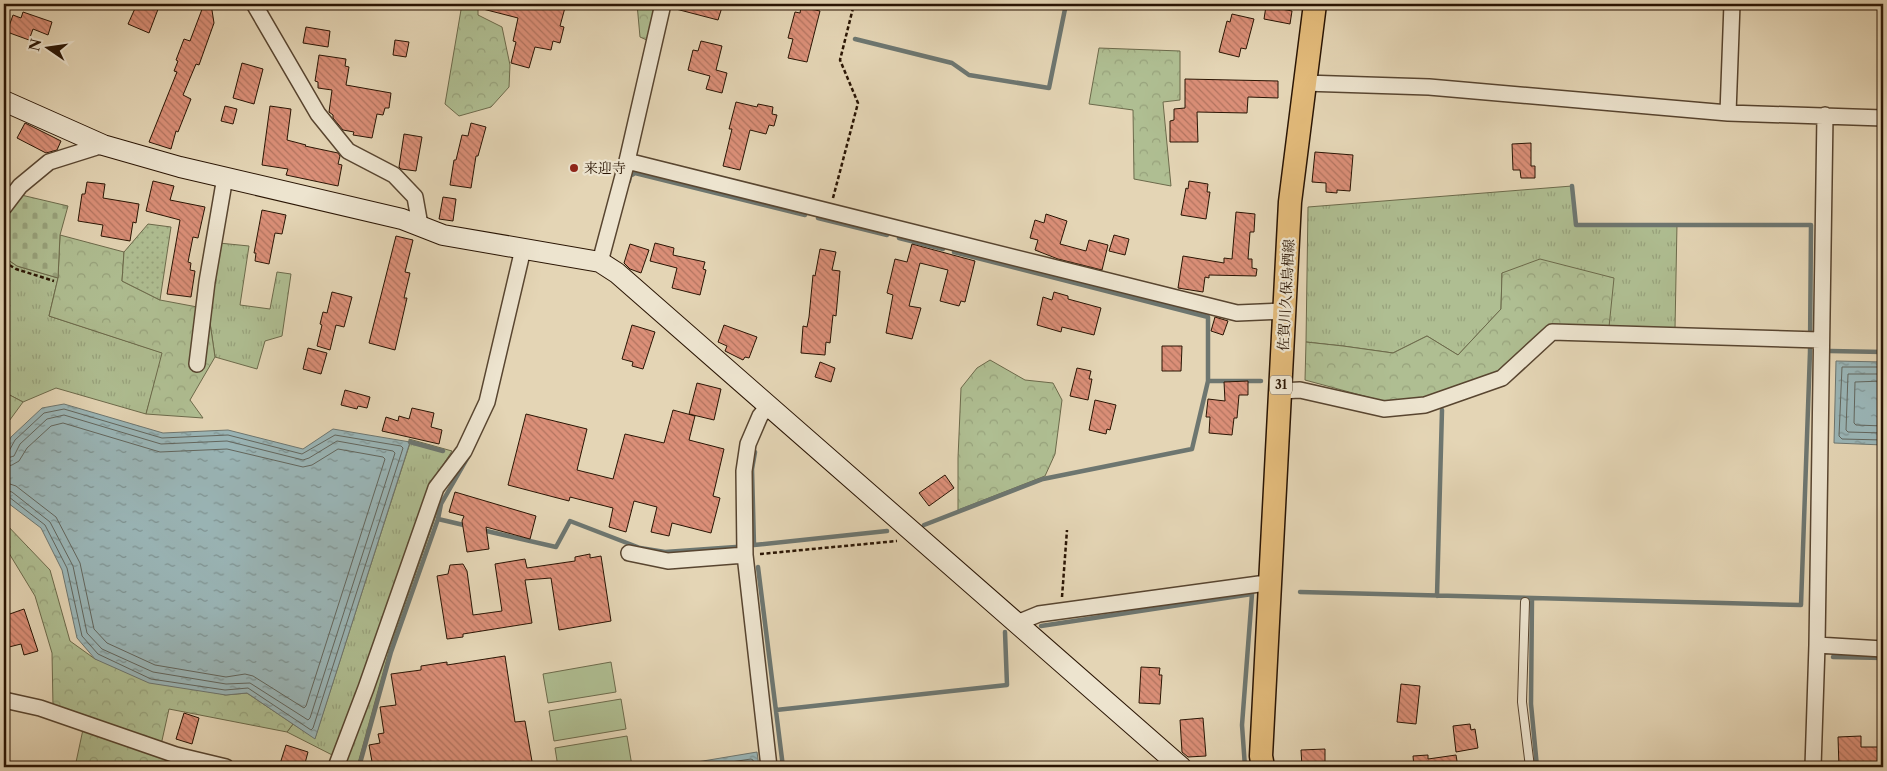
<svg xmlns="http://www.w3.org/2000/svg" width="1887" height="771" viewBox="0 0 1887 771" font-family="'Libre Caslon Text','Noto Serif JP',serif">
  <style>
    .grass { fill: url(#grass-tufts); stroke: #6c6a4b }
    .forest { fill: url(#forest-crowns); stroke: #6c6a4b }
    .cemetery { fill: url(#cemetery-stones); stroke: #6c6a4b }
    .garden { fill: url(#garden-dots); stroke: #6c6a4b }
    .pitch { fill: #afbe92; stroke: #6c6a4b }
    .water { fill: url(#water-ripples); stroke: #6d7670 }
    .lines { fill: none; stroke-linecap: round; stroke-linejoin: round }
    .shore { stroke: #62665e; stroke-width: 1 }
    .stream { stroke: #6d7670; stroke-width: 4.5 }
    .building { fill: url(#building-back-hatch); stroke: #2a1504 }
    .lane-casing { stroke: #584530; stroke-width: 10 }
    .street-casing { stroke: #584530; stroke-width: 18 }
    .secondary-casing { stroke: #2a1504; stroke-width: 22 }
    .primary-casing { stroke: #2a1504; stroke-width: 25 }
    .path { stroke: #2a1504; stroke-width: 2.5; stroke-dasharray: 4 2.5; stroke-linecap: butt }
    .lane { stroke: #ede4cf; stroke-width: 8 }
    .street { stroke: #ede4cf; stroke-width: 15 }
    .secondary { stroke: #ede4cf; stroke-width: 20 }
    .primary { stroke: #e2ba7a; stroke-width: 22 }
    .poi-dot { fill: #8f2418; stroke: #ede4cf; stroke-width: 2 }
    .labels { text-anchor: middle; stroke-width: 4.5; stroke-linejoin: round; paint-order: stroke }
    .shield { fill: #ede4cf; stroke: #645341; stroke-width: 1 }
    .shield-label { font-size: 12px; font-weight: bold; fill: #2a1504 }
    .poi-label { font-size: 14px; fill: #2a1504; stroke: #ede4cf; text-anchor: start }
    .street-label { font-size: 14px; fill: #2a1504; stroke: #ede4cf }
  </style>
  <defs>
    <pattern id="grass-tufts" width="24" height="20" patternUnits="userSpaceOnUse" patternTransform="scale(1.25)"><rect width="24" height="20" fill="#afbe92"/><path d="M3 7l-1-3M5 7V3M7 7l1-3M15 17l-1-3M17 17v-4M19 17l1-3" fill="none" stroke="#97a27c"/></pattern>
    <pattern id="forest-crowns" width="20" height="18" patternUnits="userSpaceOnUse" patternTransform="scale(1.25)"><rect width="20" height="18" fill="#afbe92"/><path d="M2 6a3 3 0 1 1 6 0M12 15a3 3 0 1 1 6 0" fill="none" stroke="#97a27c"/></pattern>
    <pattern id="cemetery-stones" width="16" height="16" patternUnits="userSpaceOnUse" patternTransform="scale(1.25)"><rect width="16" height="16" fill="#afbe92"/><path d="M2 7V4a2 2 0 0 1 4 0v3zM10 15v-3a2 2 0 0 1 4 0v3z" fill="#97a27c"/></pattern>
    <pattern id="garden-dots" width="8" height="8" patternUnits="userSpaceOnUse" patternTransform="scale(1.25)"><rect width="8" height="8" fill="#afbe92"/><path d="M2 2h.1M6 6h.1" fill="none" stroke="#97a27c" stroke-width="1.8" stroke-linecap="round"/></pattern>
    <pattern id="water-ripples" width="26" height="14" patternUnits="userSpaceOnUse" patternTransform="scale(1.25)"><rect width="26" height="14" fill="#9ab6b8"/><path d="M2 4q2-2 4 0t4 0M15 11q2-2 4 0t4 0" fill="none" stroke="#7e9393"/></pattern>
    <pattern id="building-back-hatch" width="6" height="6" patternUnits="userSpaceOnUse" patternTransform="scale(1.25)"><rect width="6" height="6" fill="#db8f78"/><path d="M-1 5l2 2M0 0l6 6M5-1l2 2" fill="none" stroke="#b27460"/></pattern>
  </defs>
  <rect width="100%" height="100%" fill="#e4d5b5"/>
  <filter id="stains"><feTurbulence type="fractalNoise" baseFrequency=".004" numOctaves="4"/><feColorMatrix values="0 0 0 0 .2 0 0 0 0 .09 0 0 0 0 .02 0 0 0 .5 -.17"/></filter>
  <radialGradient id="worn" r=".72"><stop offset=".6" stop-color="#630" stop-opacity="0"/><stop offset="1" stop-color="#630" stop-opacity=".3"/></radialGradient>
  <path class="grass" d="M1572,186L1576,225L1677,224L1675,329L1609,327L1502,273L1501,309L1458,355L1427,336L1393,353L1343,346L1306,342L1308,207Z
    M219,243L249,246L240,305L270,309L277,272L291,274L282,336L265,341L257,369L215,357L208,309Z
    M4,257L17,266L58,278L49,316L163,353L146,414L56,388L23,402L4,392Z
    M409,439L452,451L428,488L440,504L389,651L357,767H343L344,761L287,732L293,724L315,738L410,443Z"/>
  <path class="forest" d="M462,4H478V15L502,27L510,65L509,87L491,107L459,116L445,104Z
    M637,4H657L649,41L640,37Z
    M1099,48L1180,51V100L1163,102L1171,186L1134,179L1133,110L1089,104Z
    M60,235L124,252L122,281L160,300L208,309L215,357L190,400L203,418L146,414L162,353L49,316L58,278Z
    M1540,259L1614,278L1609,327L1546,328L1501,374L1426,399L1386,402L1305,380L1306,342L1343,346L1393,353L1427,336L1458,355L1501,309L1502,273Z
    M990,360L1025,380L1053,383L1062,400L1055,454L1045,476L958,510V458L961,388L977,368Z
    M4,392L23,402L4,428Z
    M4,522L50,570L70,641L95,659L225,695L247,693L293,724L287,732L169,709L161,745L224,767H75L85,720L53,706L52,653L35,596L4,545Z"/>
  <path class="cemetery" d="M17,194L68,206L60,235L58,278L17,266L4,257V212Z"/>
  <path class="garden" d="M148,224L171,227L160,300L122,281L124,252Z"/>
  <path class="pitch" d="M611,662L616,692L548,703L543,674Z
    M621,699L626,729L554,741L549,711Z
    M627,736L632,766L558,767L555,748Z"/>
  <path class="water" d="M1836,361L1883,362V445L1834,443Z
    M64,404L163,433L228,430L303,449L333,429L410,442L315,739L247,693L226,695L149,683L95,659L77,638L62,570L41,528L4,500V452L11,437L42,408Z
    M757,752L759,767H667Z"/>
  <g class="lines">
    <path class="shore" d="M1883,367H1842L1839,436L1842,439L1883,440
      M1883,374H1848L1846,430L1848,432L1883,433
      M1883,381L1855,382L1854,423L1856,425L1883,426
      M4,453L9,451L15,440L44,413L64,409L162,438L228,435L302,454L335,435L401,446L403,448L313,728L311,730L248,688L225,690L151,679L98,654L82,636L67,568L45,525L9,497L4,496
      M4,459L14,456L20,444L47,419L64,415L161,444L227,441L303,460L309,458L337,441L393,451L395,453L310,718L308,720L250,683L226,684L153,672L102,649L87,633L73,566L50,522L12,492L4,490
      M4,467L12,465L19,461L27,448L51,426L63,423L160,452L227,449L303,467L312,465L338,449L383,457L385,459L306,706L304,708L253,676L245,674L226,677L155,665L107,643L94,629L80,563L56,517L16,486L4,482
      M697,767L751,759L753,760L754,767"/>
    <path class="stream" d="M855,39L952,63L969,75L1049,88L1066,4
      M629,181L630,176L635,173L805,215
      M818,218L887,235
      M899,238L943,249
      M954,252L1208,317V381H1261
      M1830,351L1883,352
      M410,442L443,451
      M755,452L752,469L754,545L887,531
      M468,457L441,504L438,519L468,526
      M924,525L1043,479L1192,449L1208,381
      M482,530L556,547L570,521L640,548L665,552L736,547
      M758,567L783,767
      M1300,592L1801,605L1810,352L1811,225H1576L1572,186
      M1437,596L1442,410
      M1532,598L1531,704L1537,767
      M1041,626L1252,594L1242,725L1245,767
      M1833,657L1883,658
      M776,710L1007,685L1005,632
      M359,767L391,652L438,519"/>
  </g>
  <path class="building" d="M137,4H160L149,33L128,24Z
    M204,4H211L214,23L199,65L196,64L183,95L191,99L178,132L176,131L171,149L149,142L177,72L174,71L178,61L176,60L184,39L190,41Z
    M480,4H509L521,7L522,4H566L560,26L564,27L560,43L553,41L551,50L535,47L529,68L511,63L516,42L513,41L518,18L479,8Z
    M672,4H723L718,20L672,8Z
    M1266,6L1292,11L1290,24L1264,19Z
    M801,7L820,11L807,62L788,58L793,39L788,38L795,12L800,13Z
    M23,12L52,22L48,35L33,29L29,40L7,32L13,15L21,18Z
    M1232,14L1254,19L1246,49L1241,48L1239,57L1219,52L1227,21L1230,22Z
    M306,27L330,31L328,47L303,43Z
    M395,40L409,42L406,57L393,55Z
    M701,41L722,46L716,70L727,73L722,93L706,89L710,76L688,70L693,50L698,51Z
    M319,55L346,59L345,66L349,67L346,85L391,93L389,108H385L383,115L377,114L372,138L353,135L354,132L343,130L333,118V115L329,112L332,90L318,88V82L315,81Z
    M242,63L263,69L254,104L233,98Z
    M1185,79L1278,81V98L1248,97L1247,113L1197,112L1198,142H1170V121L1174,120V109L1185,108Z
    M736,102L757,107L758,104L773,107L772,114L777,115L774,126L769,125L766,134L750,130L740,170L723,166L732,129H729Z
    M225,106L237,109L233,124L221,121Z
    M270,106L291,109L287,140L306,145L305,146L338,153L340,156L338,164L342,165L338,186L286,175L288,169L262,165Z
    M25,123L61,141L57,150L46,153L17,138Z
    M471,123L486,127L478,156H476L471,188L450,185L454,160H456L462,135L468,136Z
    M404,134L422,137L416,171L401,169L399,167Z
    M1531,143V166H1535V178H1521L1520,170H1513L1512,144Z
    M1315,152L1353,155L1350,191L1337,190V193L1326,192V183L1312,182Z
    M153,181L174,186L170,200L205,207L198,238L193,237L188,262L191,263L190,270L195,271L191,297L167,294L180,220L146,211Z
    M1189,181L1208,184L1207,192H1210L1206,219L1181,215L1186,188L1188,189Z
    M87,182L105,184L103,198L139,204L136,223L133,222L130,241L101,236L103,225L78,221L82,194H85Z
    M443,197L456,199L453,221L439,219Z
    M262,210L286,215L282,234L275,233L269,264L255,261L256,253H254Z
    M1236,212L1255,214L1254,232H1250L1248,259H1252V268L1257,269L1256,276L1209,275V278L1205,277L1203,292L1178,288L1183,256L1224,263V258L1232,259Z
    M1046,214L1067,221L1060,244L1086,251L1089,240L1108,245L1102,270L1058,259L1035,250L1038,240L1030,238L1035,220L1044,223Z
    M1114,235L1129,239L1125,255L1109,251Z
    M396,236L413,240L405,272L410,273L404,298H407L395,350L369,343Z
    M655,243L674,248L673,255L705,262L703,269L706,270L700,295L672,288L677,268L650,261Z
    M630,244L649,250L641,273L630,269L624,263Z
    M912,244L975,261L965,302L961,301L959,306L940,301L948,270L920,263L909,306L921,308L912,339L886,333L893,295L887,293L895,259L907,262Z
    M820,249L836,252L832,270L840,271L836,316L833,315L830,343L826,342L825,355L801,353L803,326L807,327L809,317L813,275L815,276Z
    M332,292L352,297L344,327L336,325L330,350L317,346L322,325L320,324L323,312L327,313Z
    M1054,292L1068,296V299L1101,308L1094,335L1062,327L1061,332L1037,325L1043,297L1052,300Z
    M1215,317L1228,321L1223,335L1211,331Z
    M632,325L655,332L643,369L632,366L633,362L622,359Z
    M724,325L757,337L749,358L745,357L743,360L725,351L727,346L718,342Z
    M1162,346H1182L1181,371H1162Z
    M308,348L327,353L321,374L303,369Z
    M820,362L835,368L831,382L815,377Z
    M1077,368L1091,371L1089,379H1092L1088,400L1070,396Z
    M1248,381V395H1239L1237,418H1234L1232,435L1209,433L1210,417H1206L1208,399L1225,401L1224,382Z
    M697,383L721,389L714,420L689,414Z
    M345,390L370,397L367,408L358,406L357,409L341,405Z
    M1095,400L1116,405L1110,430L1107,429L1106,434L1089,430Z
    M412,408L434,413L431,427L442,430L439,444L382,431L386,417L398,421L399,416L409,419Z
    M673,410L695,416L689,440L724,449L713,496L720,498L711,533L672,523L669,536L651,532L657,507L634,501L626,532L609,527L613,508L570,497L569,501L508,485L526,414L587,429L577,470L613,479L625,434L664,443Z
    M945,475L954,488L929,506L919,493Z
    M455,492L536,516L530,539L486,527L489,549L467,552L462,521L464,516L449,512Z
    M590,554V558L601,556L611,621L559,630L551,578L525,580L532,623L463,634V637L447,639L437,576L448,574L450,565L463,564L467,571L473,615L502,611L495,564L525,559L527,568L575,561V557Z
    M24,609L38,651L24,655L21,644L9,647L4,631V616Z
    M505,656L515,722L525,721L533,767H373L369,745L380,743L378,734L384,733L380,707L396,705L391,674L421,670V666L447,662V665Z
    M1141,667L1160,668L1159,675H1162L1160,704L1139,703Z
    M1401,684L1420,686L1416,724L1397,722Z
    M184,713L199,718L192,744L176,739Z
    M1203,718L1206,756L1188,757L1182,752L1180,720Z
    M1470,724L1471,730L1475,729L1478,748L1456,752L1453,726Z
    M1861,736V747H1883V765L1839,767L1838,737Z
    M286,745L308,752L304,767H279Z
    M1325,749V767H1302L1301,750Z
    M1428,755V759L1456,755L1458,767H1414L1413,756Z"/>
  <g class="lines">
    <g class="lane-casing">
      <path id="lane" d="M1525,602L1522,702L1530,767"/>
    </g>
    <g class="street-casing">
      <path id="street" d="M254,4L318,114L348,151L394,175L415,197L420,225
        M1304,83L1429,87L1728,113L1883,118
        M1728,113L1732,4
        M627,161L1237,313L1285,311
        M4,207L20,186L49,162L103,145
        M600,262L627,161L663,4
        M197,364L207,282L225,177
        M1281,391L1300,390L1384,409L1425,405L1502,378L1552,332L1820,340
        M769,405L760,416L748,444L744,471L745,555L769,767
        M629,553L668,561L745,555
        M1017,623L1039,614L1259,584H1270
        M1817,645L1883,649
        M4,700L40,708L176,755L226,767
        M336,767L366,688L436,488L464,451L487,402L523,249
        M1813,767L1817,645L1825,115"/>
    </g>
    <g class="secondary-casing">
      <path id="secondary" d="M4,101L103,145L180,167L402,219L443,235L600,262L617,273L1181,767"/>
    </g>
    <g class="primary-casing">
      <path id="primary" d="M1263,767L1261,756L1290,202L1315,4"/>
    </g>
    <path class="path" d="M833,198L858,103L840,60L854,4
      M4,262L16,269L54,281
      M760,554L897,541
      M1062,597L1067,530"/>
    <use href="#lane" class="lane"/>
    <use href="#street" class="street"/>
    <use href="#secondary" class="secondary"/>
    <use href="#primary" class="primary"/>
  </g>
  <circle class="poi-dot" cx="574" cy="168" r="5"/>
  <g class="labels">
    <rect class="shield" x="1270" y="375.5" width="22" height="19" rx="4"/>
    <g class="shield-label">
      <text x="1281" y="389">31</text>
    </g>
    <g class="poi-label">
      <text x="584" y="173">来迎寺</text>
    </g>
    <g class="street-label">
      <text transform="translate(1286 295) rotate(-87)" y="5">佐賀川久保鳥栖線</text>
    </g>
  </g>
  <rect width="1887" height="771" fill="none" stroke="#e4d5b5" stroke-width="20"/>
  <rect x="5" y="5" width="1877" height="761" fill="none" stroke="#2a1504" stroke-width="2.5"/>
  <rect x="10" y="10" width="1867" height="751" fill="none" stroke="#2a1504"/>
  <g transform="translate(48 48) rotate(283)" stroke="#ede4cf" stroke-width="4" paint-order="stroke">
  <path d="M0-4L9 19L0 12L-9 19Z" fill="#2a1504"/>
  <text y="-8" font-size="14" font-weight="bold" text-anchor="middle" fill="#2a1504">N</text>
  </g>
  <rect width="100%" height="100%" filter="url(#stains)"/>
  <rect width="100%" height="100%" fill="url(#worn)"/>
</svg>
